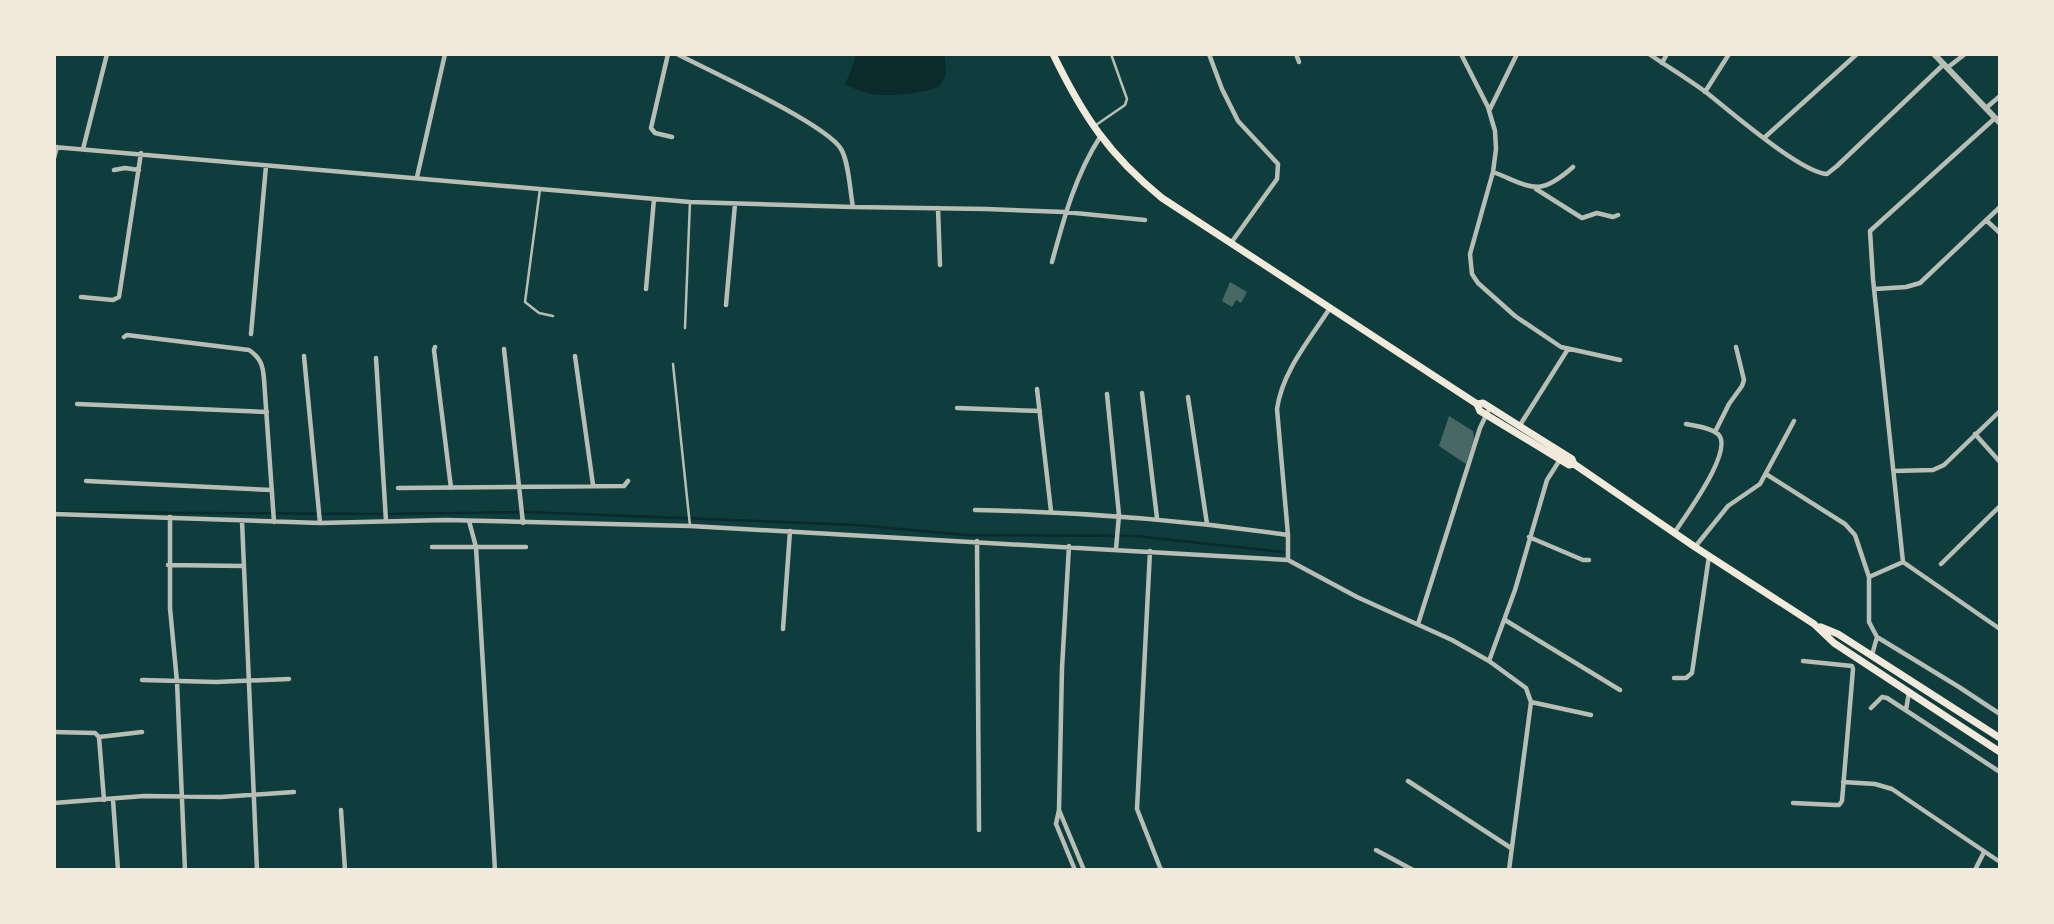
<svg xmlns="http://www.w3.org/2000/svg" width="2054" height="924" viewBox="0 0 2054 924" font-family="'DejaVu Sans',sans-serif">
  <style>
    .water { fill: #0a2a2b }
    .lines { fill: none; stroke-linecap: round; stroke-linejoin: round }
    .stream { stroke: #0a2a2b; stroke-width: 2.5 }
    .building { fill: #486865 }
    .service { stroke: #b8beb3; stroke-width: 2.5 }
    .minor { stroke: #b8beb3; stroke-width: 4.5 }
    .tertiary { stroke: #b8beb3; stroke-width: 6 }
    .primary { stroke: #f1e9da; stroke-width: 7 }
  </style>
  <rect width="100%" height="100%" fill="#0f3d3e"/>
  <path class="water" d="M854,54H944C946,66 948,77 939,86C932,92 893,96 883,95C870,95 858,90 845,85L855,59Z"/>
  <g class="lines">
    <path class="stream" d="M54,512L383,514L526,512L857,525L966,535L1135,536L1283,552"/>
  </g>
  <path class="building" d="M1230,282L1247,292L1241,303L1236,300L1232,307L1222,301Z
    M1449,416L1473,431L1474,439L1466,464L1439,446Z"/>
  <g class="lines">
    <path class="service" d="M1096,125L1125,105L1127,99L1111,54
      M540,189L525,302L539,313L553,316
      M685,328L690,202
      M673,364L690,526"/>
    <path class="minor" d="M668,54L651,128L655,133L672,137
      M677,54C708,70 826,124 841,149C849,162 850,192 853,207
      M1209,54L1222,89L1238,121L1278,164L1277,179L1231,243
      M1296,54L1299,62
      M1461,54L1488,107L1495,131L1496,149L1493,172L1470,254L1472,274L1478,283L1515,316L1561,347L1620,360
      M1649,54C1668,67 1688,79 1707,93C1731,112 1800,172 1827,174L1837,166L1943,65
      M1662,63L1667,54
      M1947,68L1965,54
      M1705,92L1729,54
      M1986,108L2000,96
      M1490,109L1517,54
      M1995,118L1870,231L1873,279L1903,562L2000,629
      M1764,138L1857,54
      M54,147L690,202L853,207L986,209L1065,212L1145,220
      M83,149L107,54
      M54,158L57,147
      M114,170L125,168L139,170
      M1493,172C1532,187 1538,198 1573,167
      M417,177L445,54
      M1536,189L1582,218L1597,213L1613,217L1618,215
      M938,208L940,265
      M1986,220L2000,233
      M1052,262C1064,218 1075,176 1100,137
      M646,289L654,199
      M1875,289L1906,287L1920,283L2000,207
      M81,297L113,300L119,297L141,153
      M726,305L735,204
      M251,334L266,166
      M124,337L127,335L249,350C261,358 263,366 264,379L274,522
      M435,347L434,350L451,488
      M504,349L523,523
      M304,356L320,523
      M575,356L593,485
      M376,358L386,521
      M1037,389L1051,511
      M1142,393L1157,518
      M1107,394L1119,515L1116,549
      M1188,397L1207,524
      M77,404L267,412
      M957,408L1040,411
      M1520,425L1568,349
      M1715,432L1729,404L1742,386L1744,380L1736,347
      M1975,434L2000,462
      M1894,471L1933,470L1944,465L2000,411
      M1766,474L1845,524L1855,535L1869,577
      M86,481L272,490
      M398,488L624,486L628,481
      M975,510C1080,512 1184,520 1288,535
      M54,514L320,523L446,520L690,526L1288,560L1357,597L1452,640L1489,661L1526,688L1531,702L1509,870
      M170,517V608L177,682L185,870
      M242,521L257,870
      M469,521L476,547L495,870
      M1675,532C1685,516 1735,450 1718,434C1710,427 1695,426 1686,424
      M1529,537L1583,560H1589
      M977,541L979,830
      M1069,546L1062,668L1059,810L1056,824L1075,870
      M432,547H526
      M1695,547L1728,506L1760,484L1794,421
      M1150,551L1137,809L1161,870
      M1288,560V535L1277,409C1282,372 1310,339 1330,308
      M1941,564L2000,506
      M168,565L243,566
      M1505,620L1620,690
      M1418,624L1480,428L1490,407
      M783,629L790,531
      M1877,637L1959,687L2000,714
      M1872,655L1877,637L1869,622V577L1903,562
      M1489,661L1515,590L1547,480L1561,458
      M1674,678H1686L1692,673L1709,556
      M142,680L216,682L289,679
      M1531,702L1591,715
      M1871,708L1882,697L1887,698L2000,772
      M1906,710L1909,692
      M54,732L95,733L99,737L104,800
      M99,737L142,732
      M1408,781L1511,848
      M1843,782L1875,784L1892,789L2000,862
      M113,800L118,870
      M54,803L144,796L221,797L294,792
      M1793,803L1835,805H1839L1842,801L1853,669L1852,666L1803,661
      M341,810L345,870
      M1059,810L1084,870
      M1376,850L1413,870
      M1975,870L1984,852"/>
    <path class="tertiary" d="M1934,54L2000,123"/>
    <path class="primary" d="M1053,54C1083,116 1109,155 1162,198L1477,404L1483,403L1572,459L1574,464L1695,547L1814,624L1834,643L2000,752
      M1477,404L1480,411L1569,465L1574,464
      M1821,627L1838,634L2000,738"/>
  </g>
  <rect width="2054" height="924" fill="none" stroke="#f1e9da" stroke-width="112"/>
</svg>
